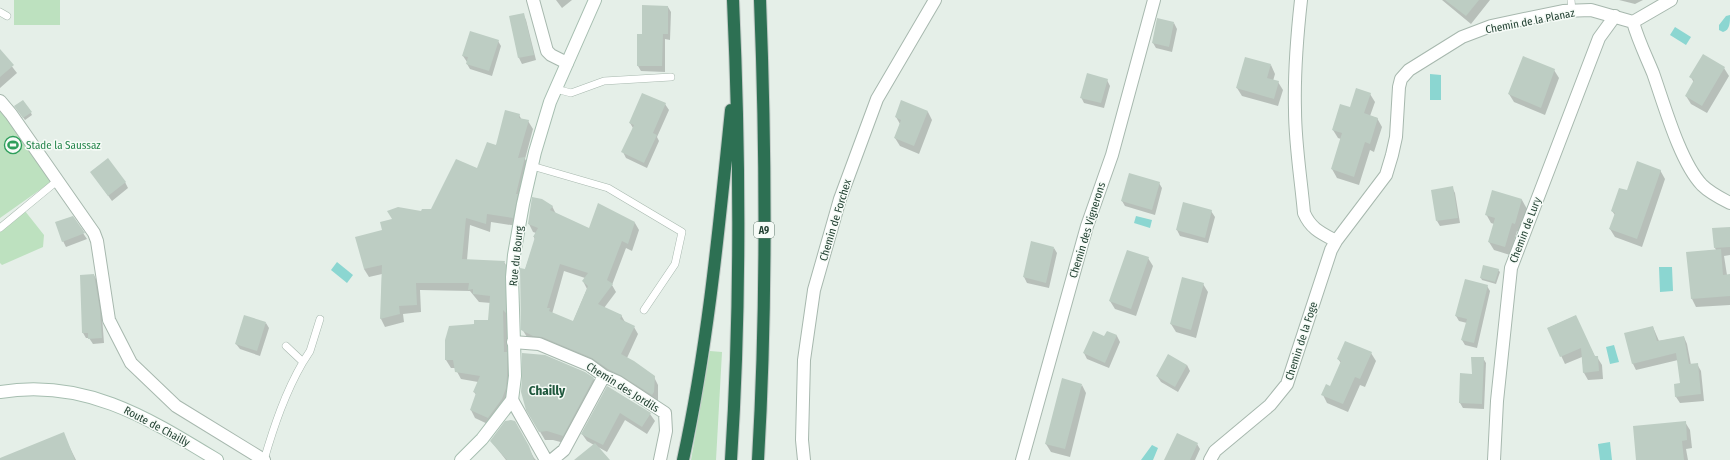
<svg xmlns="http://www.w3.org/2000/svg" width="1730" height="460" viewBox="0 0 1730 460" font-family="'Fira Sans Condensed',sans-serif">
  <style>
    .green { fill: #bde1bf }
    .water { fill: #8bd6d1 }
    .shadow { fill: #0003; fill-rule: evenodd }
    .building { fill: #bdcdc3; fill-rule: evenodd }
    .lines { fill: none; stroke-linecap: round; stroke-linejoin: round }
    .lane-casing { stroke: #a7b8ae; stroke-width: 8 }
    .street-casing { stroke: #a7b8ae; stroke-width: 14 }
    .secondary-casing { stroke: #a6beb0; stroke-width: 14 }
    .highway-casing { stroke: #c1cac6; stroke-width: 14 }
    .lane { stroke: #fff; stroke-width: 7 }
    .street { stroke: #fff; stroke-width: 12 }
    .secondary { stroke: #fff; stroke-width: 12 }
    .highway { stroke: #2d7053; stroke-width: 12 }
    .labels { text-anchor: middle; stroke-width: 3; stroke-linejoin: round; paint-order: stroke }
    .shield { fill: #f6fbf7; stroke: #627a6e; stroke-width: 1 }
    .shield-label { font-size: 10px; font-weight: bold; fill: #234233 }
    .street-label { font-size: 11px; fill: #234233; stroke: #f6fbf7 }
    .leisure-label { font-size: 11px; fill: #27864d; stroke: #f6fbf7; text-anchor: start }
    .quarter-label { font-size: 13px; font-weight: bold; fill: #1d563b; stroke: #f6fbf7 }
  </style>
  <rect width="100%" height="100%" fill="#e5efe8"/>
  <path class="green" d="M14,0H60V25H14Z
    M0,108L51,182L0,218Z
    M25,211L44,235L43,247L2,265L0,263V232Z
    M710,351L722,352L716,460H691Z"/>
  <path class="water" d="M1730,15C1730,23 1730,30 1723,32L1719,30V25L1726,16Z
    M1675,27L1691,37L1686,45L1670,35Z
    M1430,74L1441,75V100H1430Z
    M1136,216L1152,220L1150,228L1134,223Z
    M337,262L353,275L347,283L331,270Z
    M1659,267H1672L1673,291L1660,292Z
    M1614,345L1619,362L1610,364L1606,347Z
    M1610,442L1612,460H1600L1598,444Z
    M1152,445L1158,448L1153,460H1141Z"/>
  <path class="shadow" d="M556,0H572L562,8Z
    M1442,0H1490L1471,24Z
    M1619,0H1643L1635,4Z
    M668,7L671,12L670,40L665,39V72L641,71L638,66L643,35Z
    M523,14L526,20L536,60L522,64L519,58L510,17Z
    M1174,23L1177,29L1172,52L1156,48L1153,43Z
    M498,41L501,46L492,76L470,69L467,64V62L463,56Z
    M0,51L17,73L0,88Z
    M1271,65L1275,74L1273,81L1278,82L1283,90L1278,106L1242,96L1237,88Z
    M1724,68L1729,76L1707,113L1691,104L1686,96L1694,83L1691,77Z
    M1554,70L1559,78L1545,115L1514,102L1509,94Z
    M1107,80L1110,86L1104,108L1084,103L1081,97Z
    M1370,94L1375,102L1370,116L1377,118L1382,127L1374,152L1370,150L1359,185L1337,178L1332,169L1341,139L1338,138L1333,130Z
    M665,104L669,110L657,137L659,141L647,168L626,158L623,152L633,128L630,123Z
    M17,109L31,113L32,115L25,120Z
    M928,112L932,120L919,154L900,146L895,138L900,124L896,117Z
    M519,115L522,120L528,121L533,129L525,159L529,166L517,226L491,222L490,232L470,225L467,260L504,262L509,270L510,319L507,316L508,357L511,361L510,396L492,426L475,418L471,410L477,396L474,392L478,382L461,379L455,368H451L446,360L475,325L489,321L491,303L479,302L470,291L420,290L421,312L403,314L404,322L385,327L381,319L382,274L369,277L364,269L383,231L422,213L432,210L477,170Z
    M1660,170L1665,179L1642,247L1615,237L1610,229L1615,215L1612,211L1627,192Z
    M91,172L125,182L128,188L112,201Z
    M1159,183L1162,188L1155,215L1125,206L1122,201Z
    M1452,187L1455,193L1460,223L1440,226L1437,221Z
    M1493,192L1522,200L1527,209L1520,232L1517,231L1510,255L1494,250L1489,242L1494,224L1491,223L1486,214Z
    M552,206L556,214L589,230L635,223L639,230L632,251L626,248L612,285L616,292L604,308L621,315L625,322L634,327L638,334L627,358L654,377L658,385V400L656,402L538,343L527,337L522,329L525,270L535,240L534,237L536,233L533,232L529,224ZM564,271L585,278L583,281L587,289L573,322L552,314Z
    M1211,211L1215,217L1208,243L1180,236L1177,230Z
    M72,217L87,239L66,247L63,241Z
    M1730,228V255L1724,256L1727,275H1730V305L1696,307L1692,299L1688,253L1716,250L1715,248Z
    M1054,248L1057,253L1049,288L1027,283L1024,277Z
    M1148,258L1153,266L1136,316L1115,309L1110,301Z
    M1498,270L1500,272L1496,284L1482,280L1481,278Z
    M94,275L97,281L102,316L104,343L93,344L89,338H86L83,333Z
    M1203,284L1208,292L1196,338L1176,332L1171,324Z
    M1487,286L1490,291L1477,348L1465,345L1462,340L1467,323L1459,321L1456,316Z
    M1575,316L1595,357H1597L1602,365L1603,379L1588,380L1584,373L1582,357L1565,364L1548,328Z
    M266,323L269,328L260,356L240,349L236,344Z
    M1653,327L1659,341L1684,337L1687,344L1691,365L1697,364L1701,371L1704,401L1680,403L1676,397L1681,384L1678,360L1636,370L1633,364L1625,334Z
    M1107,332L1117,336L1120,342L1109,368L1087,359L1084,353L1105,338Z
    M1371,353L1376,361L1365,387L1360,385L1348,412L1327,403L1323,395L1331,387L1341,363L1338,359Z
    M1483,358L1486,363L1484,409L1463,408L1460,403Z
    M1187,365L1190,371L1178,392L1161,382L1157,376Z
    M594,379L599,388L568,444L553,440H545L527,410Z
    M1082,385L1086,393L1070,457L1051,452L1046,444Z
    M608,387L650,414L655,421L647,434L625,420L607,452L598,447L609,460H576L594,445L587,441L582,434Z
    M515,422L534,458L536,460H506L491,441Z
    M1685,422L1690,430L1692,448L1686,449L1688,460H1637Z
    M63,434L76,460H0V459Z
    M1197,444L1200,449L1195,460H1165Z"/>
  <path class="building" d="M1445,0H1479L1466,16Z
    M642,5L668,6V34H663L662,66H637V34H642Z
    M524,13L534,55L518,58L509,16Z
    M1157,18L1174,22L1169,47L1152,43Z
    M470,31L499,40L489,71L466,64L468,57L462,56Z
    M0,49L14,65L0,77Z
    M1703,54L1725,67L1702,106L1685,96L1694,80L1689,77Z
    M1523,56L1555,69L1541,108L1508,94Z
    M1245,57L1271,64L1267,78L1279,81L1274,99L1236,88Z
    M1087,73L1108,79L1101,103L1080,98Z
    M1356,88L1371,93L1364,113L1378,118L1370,144L1365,142L1354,177L1331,169L1342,133L1332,130L1340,104L1350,107Z
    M642,93L666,103L653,133L657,135L644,163L621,152L634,125L629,123Z
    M23,100L32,112L23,118L14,106Z
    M901,100L928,111L914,146L894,138L901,120L895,117Z
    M505,110L520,114L519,118L529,120L518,158L525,157L516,194H518L513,218L487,214L486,224L466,218L462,259L505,261L504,264L506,265V313L503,310L504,352H507V376L506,388L502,399L488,418L470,410L476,393L473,392L480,376L455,372L453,360H445V340L449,326L474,324V320H488L490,296L473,294V289L468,290L469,283H416L417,305L399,306L400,314L380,319L382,265L364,269L355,237L382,230L380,222L392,219L387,211L398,207L421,211L422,209H431L456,159L477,168L487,142L496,145Z
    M108,158L126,182L108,196L90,172Z
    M1637,161L1661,170L1637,239L1609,229L1615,213L1611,211L1619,188L1627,190Z
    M1129,173L1160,182L1152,210L1121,201Z
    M1453,186L1458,218L1436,221L1431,190Z
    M1492,190L1522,199L1515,224L1512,223L1505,247L1488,242L1495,218L1485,215Z
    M532,197L542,199L553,206L550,210L589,228L598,203L635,222L628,244L622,241L607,280L613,284L598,304L622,315L620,319L635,326L621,354L634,361L655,376L654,392L652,395L622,376L608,369L592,358L542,337L533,336L521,330L520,268L525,269L535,237H533L538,228L528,224ZM560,264L588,273L582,281L588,286L573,321L549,311L550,308H547Z
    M1183,202L1212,210L1205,238L1176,230Z
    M73,216L85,233L62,242L55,222Z
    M1730,227V247L1714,248L1712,228Z
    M1031,241L1054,247L1046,283L1023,277Z
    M1721,249L1723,275L1730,274V296L1691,299L1686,252Z
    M1127,250L1149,257L1131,309L1109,301Z
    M1483,265L1499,269L1495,282L1480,278Z
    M94,274L100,310L102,338L88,339V333H82L80,275Z
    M1182,277L1204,283L1191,330L1170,324Z
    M1465,279L1488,285L1474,343L1461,340L1467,319L1455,316Z
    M244,315L266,322L257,351L235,344Z
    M1576,315L1595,356H1598L1599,371L1583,373L1581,348L1560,357L1547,328Z
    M1653,326L1657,341L1684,336L1689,364L1698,363L1701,394L1675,397L1674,384L1680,383L1676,353L1632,364L1624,333Z
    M1093,331L1104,336L1107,331L1117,335L1105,363L1083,353Z
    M1345,341L1372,352L1360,379L1355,377L1343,404L1321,395L1326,384L1330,386L1341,361L1337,359Z
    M522,353L545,355L585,372L594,378L563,436L547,431L539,432L526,410L521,392L522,376Z
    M1168,354L1187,365L1175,387L1156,376Z
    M1471,357H1484L1482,404L1459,403L1460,373L1472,374Z
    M1062,378L1082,384L1065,449L1045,444Z
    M607,386L651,413L642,427L620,413L603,445L581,434Z
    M511,420L515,421L529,446L534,460H507L490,441L505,421Z
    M1686,421L1687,440L1682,441L1684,460H1636L1633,426Z
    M64,432L75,460H0V458Z
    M1177,433L1198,443L1190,460H1164Z
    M595,443L610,460H574Z"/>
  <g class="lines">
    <g class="lane-casing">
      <path id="lane" d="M1571,0L1572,11
        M0,12L7,16
        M556,89L571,93L604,81L671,77
        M532,166L608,188L682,232L675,264L644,310
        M0,228L57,181
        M303,362L310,351L320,319
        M264,460C274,426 285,393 303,362L286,346"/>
    </g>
    <g class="street-casing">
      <path id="street" d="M533,0L547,51L551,55L567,63
        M1301,0C1297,36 1294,73 1295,110C1295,144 1301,179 1304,213C1311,229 1321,233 1336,241L1386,175L1392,155L1396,137L1399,87L1401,79L1409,70L1462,37L1491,26L1563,11L1591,10L1633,22C1638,40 1646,56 1653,73C1664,104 1680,162 1702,185C1710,193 1720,198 1730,203
        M1633,22L1671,0
        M0,101L11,114L94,233L97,241L109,320L131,363L176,406L264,460
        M513,342L539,344L589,365L604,376L618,382L665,413L666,431L660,460
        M512,400L546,460
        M552,460L564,450L604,376
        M804,460L802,440L804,360L814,290L840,199L877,99L935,0
        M1022,460L1087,226L1112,155L1154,0
        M1210,460L1215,451L1270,405L1287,384L1331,250L1336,241
        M1494,460L1497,401L1511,268L1599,38L1615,16"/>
    </g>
    <g class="secondary-casing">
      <path id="secondary" d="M0,392C85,378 148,418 217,460
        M461,460L482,439L512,400L515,376L512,277L514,255L523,204L535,152L550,102L595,0"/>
    </g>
    <g class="highway-casing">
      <path id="highway" d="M683,460C708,345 719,227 731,110
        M731,460C741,307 740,153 733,0
        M758,460C767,307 766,153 760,0"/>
    </g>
    <use href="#lane" class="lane"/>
    <use href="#street" class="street"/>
    <use href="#secondary" class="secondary"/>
    <use href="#highway" class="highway"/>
  </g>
  <defs>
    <g id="stadium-ring" transform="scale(0.9)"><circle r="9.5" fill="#f6fbf7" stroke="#2e9e5b" stroke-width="1.5"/><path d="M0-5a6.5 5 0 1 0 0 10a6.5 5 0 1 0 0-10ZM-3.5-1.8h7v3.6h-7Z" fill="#2e9e5b"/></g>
  </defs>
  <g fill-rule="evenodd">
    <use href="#stadium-ring" x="13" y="145"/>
  </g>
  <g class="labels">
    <rect class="shield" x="754" y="222" width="20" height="16" rx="3"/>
    <g class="shield-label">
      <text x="764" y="234">A9</text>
    </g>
    <g class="street-label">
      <text transform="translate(1530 21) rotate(-11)" y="4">Chemin de la Planaz</text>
      <text transform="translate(835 220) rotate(-73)" y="4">Chemin de Forchex</text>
      <text transform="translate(1087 230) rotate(-73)" y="4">Chemin des Vignerons</text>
      <text transform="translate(1525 230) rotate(-69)" y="4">Chemin de Lury</text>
      <text transform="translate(516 256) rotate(-84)" y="4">Rue du Bourg</text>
      <text transform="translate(1301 341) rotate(-72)" y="4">Chemin de la Foge</text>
      <text transform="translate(623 387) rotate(32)" y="4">Chemin des Jordils</text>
      <text transform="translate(157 426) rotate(28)" y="4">Route de Chailly</text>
    </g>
    <g class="leisure-label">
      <text x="26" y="149">Stade la Saussaz</text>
    </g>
    <g class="quarter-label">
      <text x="547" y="395">Chailly</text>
    </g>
  </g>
</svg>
